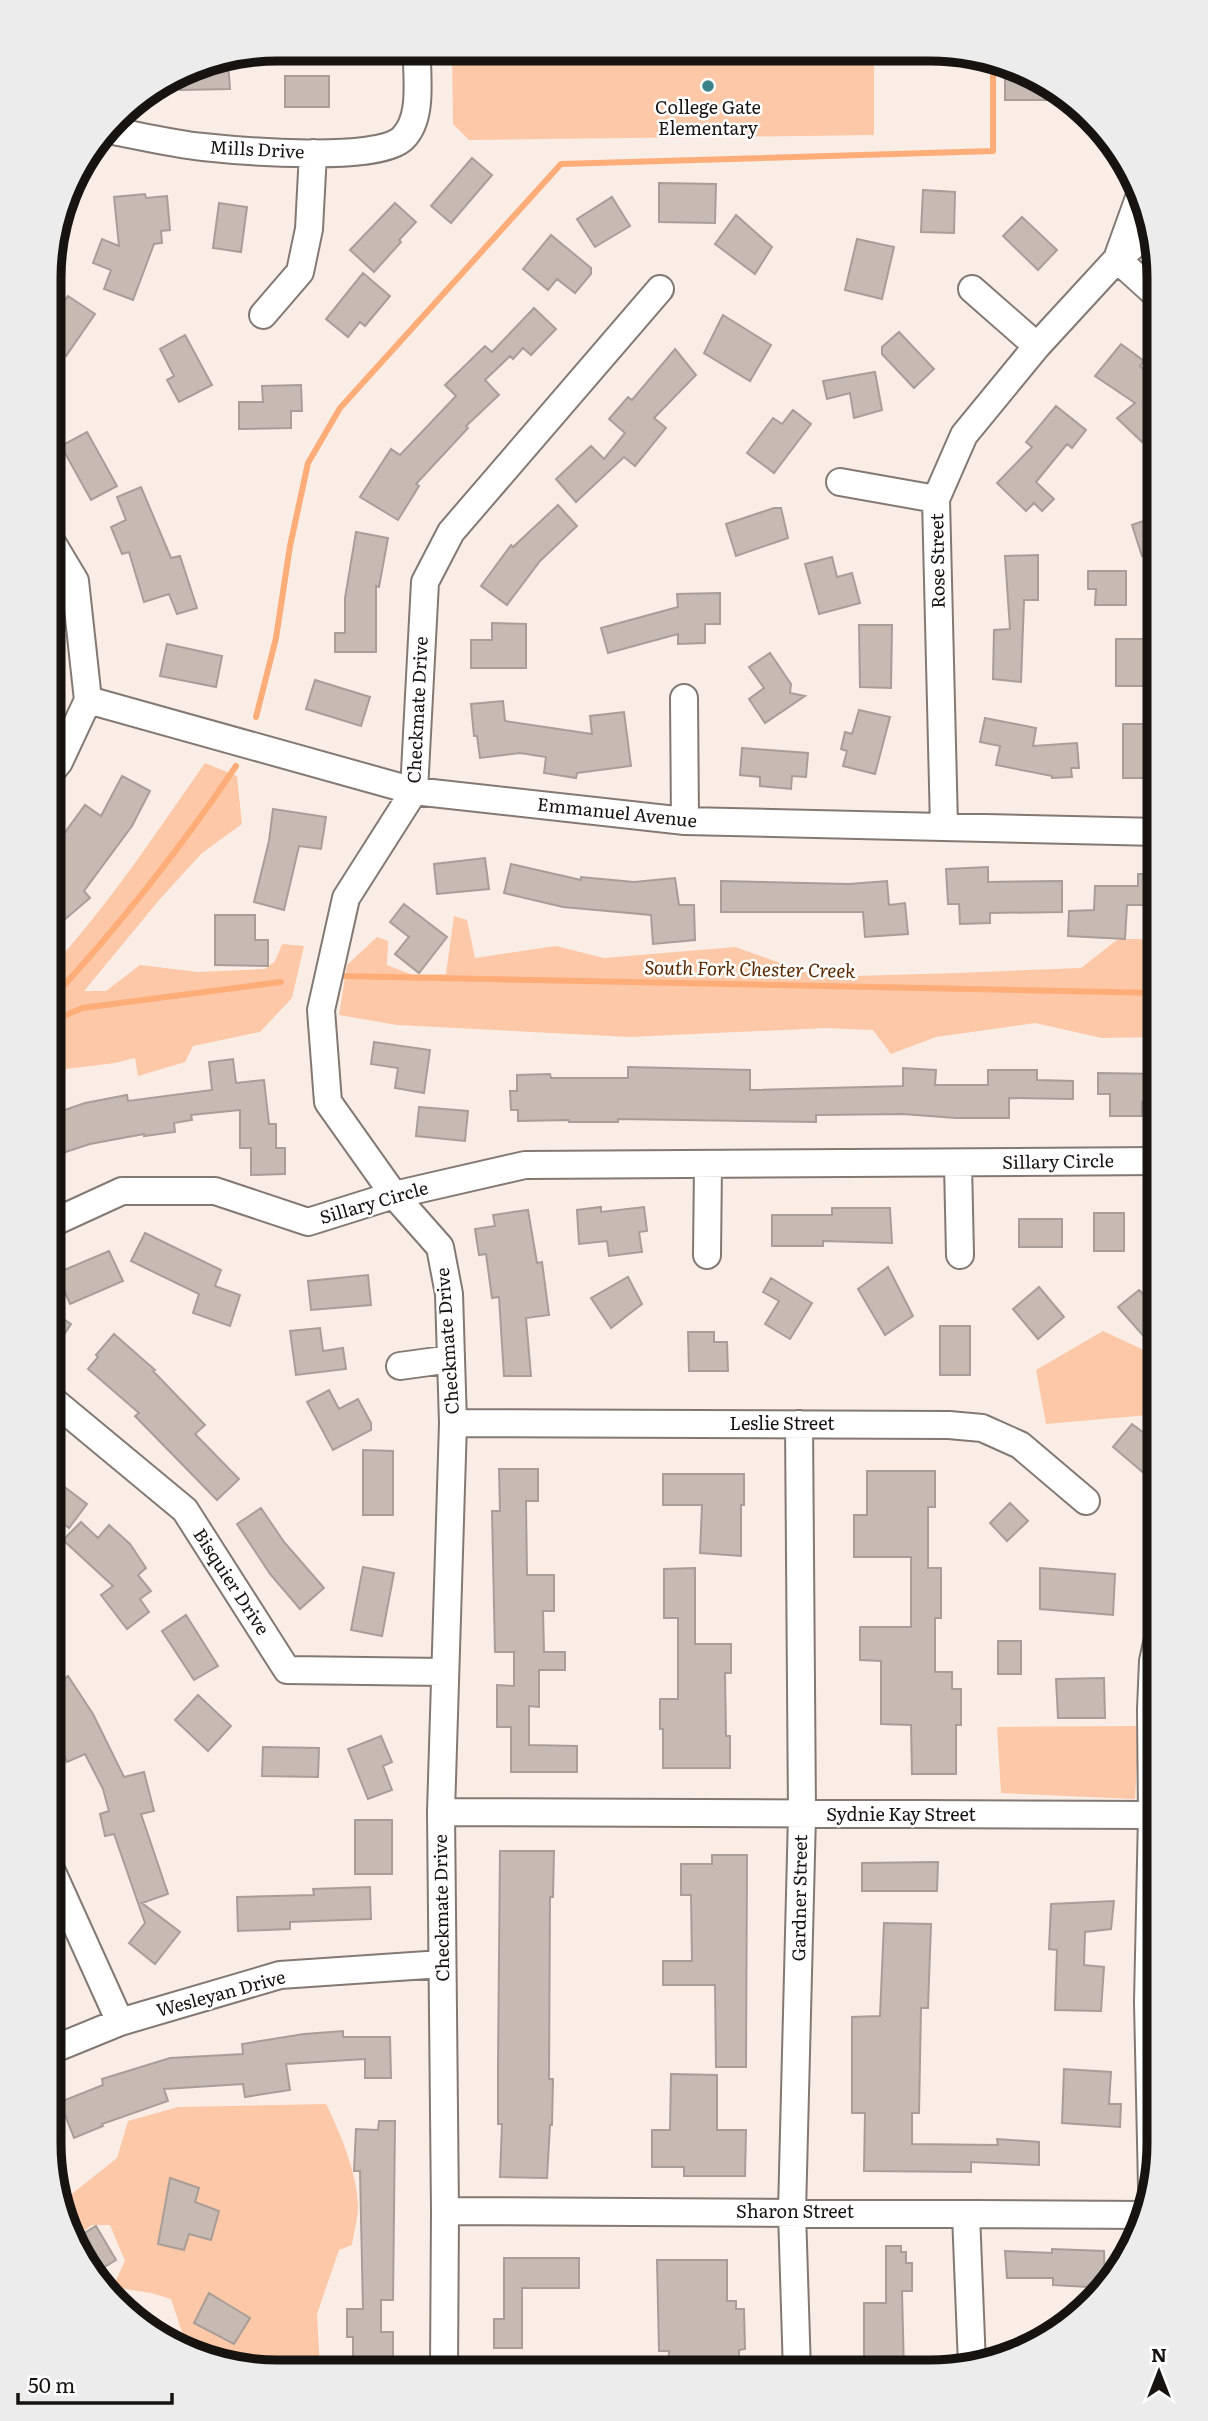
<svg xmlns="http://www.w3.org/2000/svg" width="1208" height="2421" viewBox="0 0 1208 2421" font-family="Literata,serif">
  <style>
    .green { fill: #fcc8a7 }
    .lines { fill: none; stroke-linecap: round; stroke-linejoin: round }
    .stream { stroke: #fead78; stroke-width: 6 }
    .building { fill: #c6bab3; stroke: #a99d97; stroke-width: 2 }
    .minor-casing { stroke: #837972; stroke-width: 30 }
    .minor { stroke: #fff; stroke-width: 26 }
    .poi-dot { fill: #3a8288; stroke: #fff; stroke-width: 2.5 }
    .labels { text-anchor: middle; stroke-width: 5; stroke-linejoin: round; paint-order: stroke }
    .poi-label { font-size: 18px; fill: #171310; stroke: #fff }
    .street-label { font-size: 18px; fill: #171310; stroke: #fff }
    .water-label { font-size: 19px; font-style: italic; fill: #5b2800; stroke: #fff }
    .rim { fill: none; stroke: #171310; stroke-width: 9 }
  </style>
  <rect width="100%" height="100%" fill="#f9ede6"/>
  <path class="green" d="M452,50L874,53V135L469,140L453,124Z
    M205,763L237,776L242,824L202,853L160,899L84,991H106L140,965L198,972L265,969L275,961L282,944L304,946L292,998L260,1032L193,1046L185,1062L138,1076L135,1058L115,1063L66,1069L54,1086L50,1087V969C108,906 156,833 205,763Z
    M454,916L467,920L475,958L556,946L604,958L735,947L820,977L957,973L1081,968L1118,939H1159V1037L1102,1038L1035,1023L936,1037L891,1054L873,1030L826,1028L630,1037L397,1025L339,1015L347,965L377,937L388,941L387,965L413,975L446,974Z
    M1103,1331L1159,1357V1414L1046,1424L1036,1370Z
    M1139,1726L1135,1799L1001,1793L997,1727Z
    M326,2104C340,2132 357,2173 358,2205C358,2218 354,2232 352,2245L339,2250L317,2314L320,2370H248L177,2348L182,2332L171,2299L151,2293L113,2287L125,2261L110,2225H92L75,2237L67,2225L66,2213L61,2216L53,2168L68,2197L117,2158L128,2121L178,2107Z"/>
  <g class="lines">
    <path class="stream" d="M256,717L276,638L290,546L308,463L340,408L561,164L993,151V63
      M341,976L1159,993
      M50,1001C117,928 181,848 236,766
      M50,1022L82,1008L281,982"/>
  </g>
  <path class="building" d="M215,62H228L230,89L180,90L177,75L191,66Z
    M1005,69L1048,90L1069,100H1005Z
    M285,76H329V107H285Z
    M472,158L492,175L451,223L431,206Z
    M659,183L716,184L715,223L659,222Z
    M923,190L955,192L954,233L921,232Z
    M145,194L146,198L167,196L170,230L161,231L162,243L154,244L133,300L104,289L111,270L93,263L102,239L119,246L114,197Z
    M612,197L630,226L595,247L577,219Z
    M219,203L247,207L241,252L213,248Z
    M395,203L416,222L399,240L401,242L374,272L350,250Z
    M736,215L772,247L755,274L715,244Z
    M1022,217L1057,250L1038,270L1003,236Z
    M551,235L591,268V274L575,293L557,279L548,290L523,269Z
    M857,239L894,247L882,299L845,290Z
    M363,273L390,296L365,326L360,322L348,337L326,319Z
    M68,296L95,314L66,356L51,346V321Z
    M534,308L556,329L531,355L523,348L513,359L510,356L485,380L499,395L466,426L468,428L416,484L419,486L398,520L360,497L391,449L400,455L456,396L445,385L485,346L492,352Z
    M723,315L771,345L750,381L704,353Z
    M899,332L934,369L914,388L882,354V347Z
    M185,335L212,385L179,402L167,380L174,376L160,349Z
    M1121,344L1144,361L1140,366L1159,385V425L1142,442L1117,418L1135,403L1095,376Z
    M675,349L696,375L654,418L666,428L635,466L624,457L576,502L556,479L591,446L604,459L625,433L609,419L628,397L632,400Z
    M875,372L882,410L854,418L850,393L827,399L823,381Z
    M301,385L302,411H291V428L239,429V402H263L262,386Z
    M1056,406L1086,430L1072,448L1067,444L1036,482L1054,499L1042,511L1034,503L1026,511L997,483L1032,447L1026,442Z
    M793,410L811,424L774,473L747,453L773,418L782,424Z
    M87,432L117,486L91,500L61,446Z
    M141,487L171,558L180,556L197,608L177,614L169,594L144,602L129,552L122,554L111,527L126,520L117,497Z
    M558,505L577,526L540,561L507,605L481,586L511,545L513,547Z
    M774,508H781L788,538L736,556L726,524Z
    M1159,516V551L1142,556L1132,525Z
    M356,532L388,538L379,587L376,586V652H335V633H345V598Z
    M1038,555V600H1024L1021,682L993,679L994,630L1010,629L1005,556Z
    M832,557L837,577L852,573L860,603L819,614L805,564Z
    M1088,571H1126V605H1095L1096,589H1088Z
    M720,593V624H705V643L678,644V634L608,653L601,628L678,607L677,594Z
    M492,623L526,624V668H471V640H492Z
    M859,625H892L891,688L860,687Z
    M1116,639H1144V686H1116Z
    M167,644L222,656L216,687L160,676Z
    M770,653L791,684L790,693L805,696L765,723L749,699L764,688L749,667Z
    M315,680L370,697L361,726L306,709Z
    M503,701L505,721L592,734L590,716L624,712L631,766L577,773L576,778L544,773L546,757L520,753L480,758L477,736H474L471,704Z
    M859,710L890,717L875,774L843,766L847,751L841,749L845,732L852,734Z
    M985,718L1036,728L1033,746L1077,743L1079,768H1071L1072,777L1052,778V776L996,765L1000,746L980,742Z
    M1123,724H1150V778H1123Z
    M742,748L808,753L806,777L792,776L791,789L760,786V777L740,775Z
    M122,776L150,791L132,826L84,891L90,898L50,932V853L85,805L101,816Z
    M273,809L326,817L321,849L299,846L284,910L254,902L269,841Z
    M485,858L489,889L437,894L434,864Z
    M511,864L581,880V877L634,882L675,878L679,905H694L695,940L653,944L651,915L563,907L504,893Z
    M988,867V882L1062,881V912L990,913V923L960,924L959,904H948L946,869Z
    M1138,874H1159V905H1127L1125,939L1068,936L1069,911L1094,910L1095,886H1138Z
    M721,881L849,884L887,881L889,905L905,903L908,934L865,937L863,912H721Z
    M404,904L447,937L419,973L395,954L409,937L390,922Z
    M215,915H255V940H268V966L215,965Z
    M374,1042L430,1050L424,1093L395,1088L398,1068L371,1064Z
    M233,1059L236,1083L264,1080L269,1124H276V1148H285V1174L251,1175V1148H240V1110L191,1115L192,1120L174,1123L175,1132L144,1136V1134L90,1144L50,1157V1115L85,1103L127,1095L128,1101L212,1090L209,1062Z
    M628,1067L750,1070V1090L903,1086V1068L936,1070L935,1085H988V1070H1037V1080L1073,1081V1099L1009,1098V1118H956L903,1114L816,1115V1122L618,1119V1122H569V1120L518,1121V1110H511L510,1091H517V1075L550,1074L551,1078H628Z
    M1098,1073L1159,1074V1102H1142V1116H1110V1094H1098Z
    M419,1107L468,1111L465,1141L416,1136Z
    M601,1207V1212L644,1207L647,1231L639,1232L642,1252L609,1256L607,1241L579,1244L577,1210Z
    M832,1208H890L892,1243L823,1241V1246H772V1215H832Z
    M528,1210L537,1263L542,1262L549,1315L526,1318L531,1376H504L499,1297L492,1298L486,1254L479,1255L475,1229L495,1226L493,1215Z
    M1094,1213H1124V1251H1094Z
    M1019,1219H1062V1247H1019Z
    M145,1233L221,1270L215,1286L240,1295L230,1326L193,1313L199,1294L131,1261Z
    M109,1251L123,1281L70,1304L57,1273Z
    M888,1267L913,1316L885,1335L858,1289Z
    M368,1275L371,1305L311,1310L308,1281Z
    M628,1277L642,1304L611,1328L591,1298Z
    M771,1278L812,1303L790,1339L765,1324L779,1301L763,1292Z
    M1039,1287L1064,1317L1038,1339L1013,1309Z
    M1139,1290L1159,1310V1330L1147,1340L1118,1307Z
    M50,1310L71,1324L50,1356Z
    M940,1326H970V1375H940Z
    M320,1328L323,1351L343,1348L346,1369L296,1375L290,1331Z
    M688,1332H714V1342H727L728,1371H689Z
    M114,1334L155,1370L153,1371L205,1425L195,1434L239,1479L217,1500L135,1416L139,1413L88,1369L98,1357L96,1355Z
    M329,1390L339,1409L358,1399L371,1423V1430L333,1450L307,1402Z
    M1132,1424L1159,1444V1486L1113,1447Z
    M363,1450L393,1451V1515H363Z
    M499,1469H538V1501H526L527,1575H554V1611H543L544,1652H565V1670H539V1707L529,1706V1745L577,1746V1772H511V1727H497V1685L514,1686V1652H495L492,1511H500Z
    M867,1471H935V1507H928V1568H941V1618H935V1672H952V1689H961V1725H956V1774H912L911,1725L881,1724V1661L860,1660V1627H911V1557H854V1515H867Z
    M663,1474H744V1505H741V1556L700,1553L702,1505H663Z
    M50,1476L87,1504L69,1528L50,1513Z
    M1010,1503L1028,1521L1007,1541L990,1523Z
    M261,1508L284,1542L324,1588L300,1609L270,1574L237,1524Z
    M81,1522L98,1538L109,1525L130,1544L146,1568L138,1575L151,1591L140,1599L149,1612L127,1629L101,1595L113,1586L63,1540Z
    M363,1567L394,1573L382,1636L351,1630Z
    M695,1568V1644H731V1673H725L726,1736H730V1768H663V1729H660V1699H678V1618H664V1569Z
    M1040,1568L1115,1574L1113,1615L1040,1609Z
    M186,1615L218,1666L194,1680L162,1631Z
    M998,1641H1021V1674H998Z
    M49,1668L60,1682L68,1676L93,1714L124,1777L144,1772L154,1811L141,1814L168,1894L142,1903L180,1932L155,1964L129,1943L145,1923L114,1834L105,1836L100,1814L109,1811L103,1789L85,1754L67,1762L49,1727Z
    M1104,1678L1105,1718H1058L1056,1679Z
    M198,1695L231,1726L208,1751L175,1720Z
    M381,1736L392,1762L383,1766L392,1790L368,1799L348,1749Z
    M263,1747L319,1748L318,1777L262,1776Z
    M355,1820H392V1874H355Z
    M500,1851H554L553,1897H550L549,2079H553L552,2125H550L547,2178L500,2177L502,2124H498V2065Z
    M712,1855H747L746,2067H716L715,1985H663V1961H692L691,1895H681V1864H712Z
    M938,1862L937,1891H862V1863Z
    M370,1887L371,1919L290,1922V1929L238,1931L237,1897L314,1895L313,1889Z
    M1114,1901L1111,1929L1085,1932L1084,1965L1104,1967L1101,2011L1055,2010L1057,1950L1049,1949L1051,1904Z
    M884,1923L931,1924L928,2008H921L919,2113H912V2144L998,2145L997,2139L1039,2142V2165L971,2162V2172L864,2171L865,2113H852V2017L880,2016Z
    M343,2031V2037H390L391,2078H365V2059L286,2064L290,2090L245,2097L243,2084L164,2089L168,2101L102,2124L103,2126L74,2138L60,2102L103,2085L102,2079L170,2058L243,2054L242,2044L304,2034Z
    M1064,2069L1111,2072L1109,2104H1121L1120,2127L1062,2123Z
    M671,2074L717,2075V2130H746L745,2176H684V2167H652V2130H670Z
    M379,2121H395L393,2300H381V2332H393V2359L353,2358V2337H347V2309H363L360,2171H354L356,2129L378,2130Z
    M170,2178L199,2188L195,2202L219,2211L211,2240L189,2234L184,2250L158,2244Z
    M96,2226L116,2260L98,2271L76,2238Z
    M886,2246H901V2252H906V2263H912V2291H902L904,2372H864V2303H886Z
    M1052,2249L1104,2251L1105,2288L1053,2285V2278H1007L1005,2251L1052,2253Z
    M504,2258H579V2288H522V2348H494V2319H504Z
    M657,2260H727V2301H736V2309H744L745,2349L739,2350V2371H668L669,2351H659Z
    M209,2293L250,2318L234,2344L194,2323Z"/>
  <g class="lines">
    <g class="minor-casing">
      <path id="minor" d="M108,130C140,136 172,144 203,147C240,151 379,163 403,138C424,117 416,76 417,50
        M1119,258L1151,230
        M1117,259L1159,297
        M972,289L1037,346
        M263,315L300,272L309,229L313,153
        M840,482L936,499
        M684,698L685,821
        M88,700L414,791L685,821L1159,832
        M50,773L59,762L88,700L75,581L51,541
        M944,826L936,499L964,435L1037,346L1117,259L1140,195
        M958,1163L960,1255
        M50,1224L122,1191H215L308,1222L394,1195L525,1165L1159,1161
        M707,1255L708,1164
        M400,1366L451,1359
        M50,1398L185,1510L287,1670L444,1672
        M453,1423L949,1425L982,1428L1020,1445L1086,1501
        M441,1812L1152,1815
        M49,1865L120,2022
        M49,2051L120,2022L280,1975L442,1964
        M1152,2188L1148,2002L1152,1815L1151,1709L1153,1661L1159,1634
        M445,2211L1145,2215
        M966,2214L972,2365
        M444,2371L445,2211L441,1812L453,1423L449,1294L440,1247L394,1195L328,1102L321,1010L346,898L414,791L425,582L451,532L660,289
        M797,2372L792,2212L802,1815L799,1424"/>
    </g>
    <use href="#minor" class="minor"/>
  </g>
  <circle class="poi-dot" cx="708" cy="86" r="7"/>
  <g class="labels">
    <g class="poi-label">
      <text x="708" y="114">College Gate<tspan x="708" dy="21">Elementary</tspan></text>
    </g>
    <g class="street-label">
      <text transform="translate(257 150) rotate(3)" y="6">Mills Drive</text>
      <text transform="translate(938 561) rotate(-91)" y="6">Rose Street</text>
      <text transform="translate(418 710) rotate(-87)" y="6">Checkmate Drive</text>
      <text transform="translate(617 813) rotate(6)" y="6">Emmanuel Avenue</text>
      <text transform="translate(1058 1162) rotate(-1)" y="6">Sillary Circle</text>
      <text transform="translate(374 1203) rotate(-16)" y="6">Sillary Circle</text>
      <text transform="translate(448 1341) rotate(-94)" y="6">Checkmate Drive</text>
      <text x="782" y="1430">Leslie Street</text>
      <text transform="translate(231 1582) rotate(57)" y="6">Bisquier Drive</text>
      <text x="901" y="1821">Sydnie Kay Street</text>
      <text transform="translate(800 1898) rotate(-89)" y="6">Gardner Street</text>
      <text transform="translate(442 1908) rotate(-91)" y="6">Checkmate Drive</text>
      <text transform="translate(221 1994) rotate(-15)" y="6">Wesleyan Drive</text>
      <text x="795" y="2218">Sharon Street</text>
    </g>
    <g class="water-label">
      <text transform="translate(750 969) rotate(1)" y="7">South Fork Chester Creek</text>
    </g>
  </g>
  <path d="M0 0H1208V2421H0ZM278 61H930A217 217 0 0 1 1147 278V2143A217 217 0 0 1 930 2360H278A217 217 0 0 1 61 2143V278A217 217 0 0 1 278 61Z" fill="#ececec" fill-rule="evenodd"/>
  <path class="rim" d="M278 61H930A217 217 0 0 1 1147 278V2143A217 217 0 0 1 930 2360H278A217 217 0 0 1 61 2143V278A217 217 0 0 1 278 61Z"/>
  <g transform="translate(1159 2372)" stroke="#ffffff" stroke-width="5" paint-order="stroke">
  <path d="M0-5L12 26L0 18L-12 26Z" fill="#171310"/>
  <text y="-10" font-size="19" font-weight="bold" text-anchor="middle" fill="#171310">N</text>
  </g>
  <path d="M18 2393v10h154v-10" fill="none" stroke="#171310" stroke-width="3.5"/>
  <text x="28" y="2393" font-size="21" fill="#171310" stroke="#ffffff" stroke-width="5" paint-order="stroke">50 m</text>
</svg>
